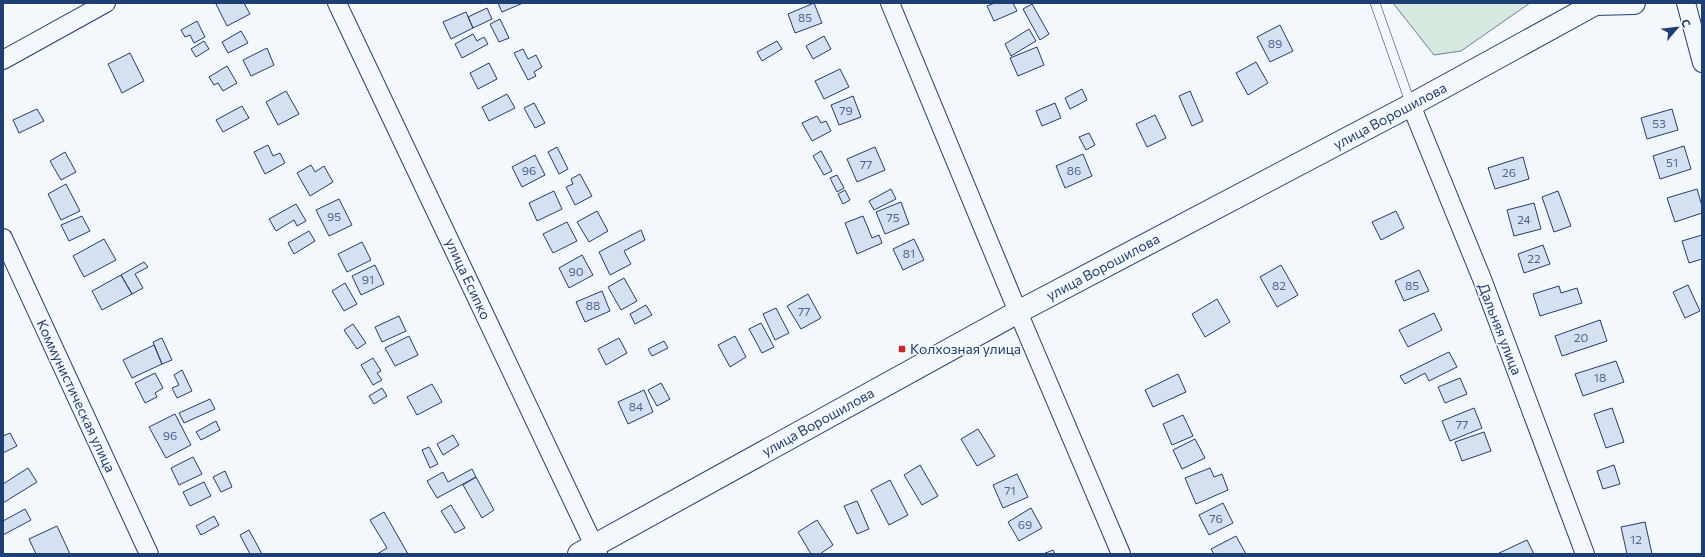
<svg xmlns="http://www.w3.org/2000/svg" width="1705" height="557" viewBox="0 0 1705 557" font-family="Commissioner,sans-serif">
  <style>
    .green { fill: #d7e8df; stroke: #687fa3 }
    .building { fill: #d5e0f0; stroke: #1d3f73 }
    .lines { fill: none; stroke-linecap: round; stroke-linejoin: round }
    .service-casing { stroke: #1d3f73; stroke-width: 10 }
    .minor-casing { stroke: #1d3f73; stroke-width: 20 }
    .secondary-casing { stroke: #1d3f73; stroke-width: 24 }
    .service { stroke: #f4f7fb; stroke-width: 9 }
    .minor { stroke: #f4f7fb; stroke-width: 18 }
    .secondary { stroke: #f4f7fb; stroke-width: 22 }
    .poi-dot { fill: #c62828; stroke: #f4f7fb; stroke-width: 1.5 }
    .labels { text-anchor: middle; stroke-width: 3; stroke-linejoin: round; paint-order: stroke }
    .number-label { font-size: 12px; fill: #4b6792 }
    .street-label { font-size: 14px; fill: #1d3f73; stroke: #f4f7fb }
    .poi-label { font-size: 14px; fill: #1d3f73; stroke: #f4f7fb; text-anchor: start }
  </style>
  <rect width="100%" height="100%" fill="#f4f7fb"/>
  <path class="green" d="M1393,3H1530L1461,51L1434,55Z"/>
  <path class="building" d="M219,3H244L250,14L227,26L216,4Z
    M498,3H523L502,12Z
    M814,3L822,23L795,33L788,14Z
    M995,3H1013L1017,11L994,21L987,6Z
    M1032,4L1049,34L1040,40L1023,9Z
    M487,8L492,19L473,28L468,17Z
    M466,12L473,28L451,39L443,22Z
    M500,19L509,38L499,42L490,24Z
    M197,21L205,37L194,43L190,35L185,37L181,30Z
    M1280,25L1293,51L1270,62L1257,37Z
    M1029,29L1036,41L1011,56L1005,44Z
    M241,31L248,43L228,53L222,42Z
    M473,34L477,41L484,37L488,44L462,58L455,44Z
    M824,36L831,49L813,59L806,46Z
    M204,41L209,49L196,57L191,49Z
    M777,41L782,49L762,61L757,52Z
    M1037,47L1044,65L1018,76L1010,58Z
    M267,48L274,65L251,76L243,60Z
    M523,49L528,59L536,55L542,67L534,72L536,76L528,80L514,53Z
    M130,53L144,81L122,93L108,64Z
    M1256,62L1268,83L1248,95L1236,73Z
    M489,63L497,79L478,89L470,73Z
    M227,66L237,83L223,91L218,83L214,85L209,77Z
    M840,69L849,87L824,99L815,81Z
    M1082,89L1087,100L1070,109L1065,98Z
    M286,91L299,114L278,125L266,102Z
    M1190,91L1203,121L1192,126L1179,96Z
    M507,94L515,108L489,121L482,107Z
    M853,96L861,117L839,125L831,105Z
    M534,103L545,123L535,128L524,108Z
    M1055,103L1061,118L1042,126L1036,111Z
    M242,106L249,118L223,132L216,120Z
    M37,109L44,121L19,133L13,120Z
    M1672,109L1678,130L1647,139L1641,118Z
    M1155,115L1166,138L1147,147L1136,124Z
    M817,116L821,123L826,121L831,131L812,141L802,123Z
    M1089,133L1095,145L1086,150L1079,137Z
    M268,145L273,156L280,153L285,163L265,174L254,152Z
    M1684,146L1691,169L1660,179L1653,156Z
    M557,147L568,169L559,174L548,152Z
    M875,147L885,170L857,182L847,159Z
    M821,151L832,171L824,175L813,156Z
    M65,152L76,172L61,180L50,161Z
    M1083,154L1092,176L1065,188L1056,166Z
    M535,155L545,175L522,187L512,167Z
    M1523,157L1529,179L1495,189L1488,168Z
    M311,165L315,172L324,166L333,182L310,196L297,173Z
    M580,174L592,196L575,205L566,187L573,184L571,179Z
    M837,175L844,188L837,192L830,178Z
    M66,184L80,211L61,220L48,194Z
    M891,189L896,199L874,210L869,201Z
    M1697,189L1702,206V213L1675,222L1667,198Z
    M845,190L850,200L843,204L838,194Z
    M554,191L562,209L537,221L529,203Z
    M1558,191L1571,226L1554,232L1542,197Z
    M339,199L352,225L329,236L316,210Z
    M901,202L909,224L885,234L876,212Z
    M1534,203L1541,229L1514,236L1507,210Z
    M296,204L306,221L297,226L294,220L276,231L269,219Z
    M597,211L608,231L589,242L577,222Z
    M1396,211L1404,228L1381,240L1372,222Z
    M82,216L90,231L69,241L61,225Z
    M863,216L872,238L879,235L882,243L857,254L845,223Z
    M567,222L577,241L553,253L543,234Z
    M641,230L645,240L624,251L631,264L610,275L599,252Z
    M309,231L315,241L294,254L288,243Z
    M1702,235V259L1689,263L1682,241Z
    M104,239L116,260L84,277L73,256Z
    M914,239L924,260L903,270L893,249Z
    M362,242L371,260L347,272L338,254Z
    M1543,245L1550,264L1524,273L1518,254Z
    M582,255L593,275L569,288L559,268Z
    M144,262L148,267L135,274L143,288L132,294L121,275Z
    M375,265L384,284L361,295L352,276Z
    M1281,265L1298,295L1277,307L1260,277Z
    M1419,270L1429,291L1404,301L1395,281Z
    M121,275L132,294L102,310L92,291Z
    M624,278L637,301L621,310L608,287Z
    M345,283L357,304L344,311L332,291Z
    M1688,285L1700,311L1685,318L1673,292Z
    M1559,286L1561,293L1577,288L1582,303L1540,316L1533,294Z
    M602,291L610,311L585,322L576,302Z
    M808,294L821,318L801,329L787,306Z
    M1217,299L1230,322L1205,337L1192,314Z
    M646,305L652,315L635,324L630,314Z
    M776,308L789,333L775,340L763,314Z
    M1434,313L1442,330L1408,347L1399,330Z
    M399,316L406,331L382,342L375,327Z
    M1600,320L1607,341L1562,356L1555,336Z
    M761,323L774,347L762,353L749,329Z
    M353,324L366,343L357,349L344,330Z
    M409,336L418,355L395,366L385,348Z
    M735,336L746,357L730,367L718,345Z
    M162,338L172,360L162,364L153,342Z
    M619,338L627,353L606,365L598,349Z
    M664,341L668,348L652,356L648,349Z
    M154,345L162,364L132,378L123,360Z
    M1449,352L1457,367L1429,381L1425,373L1405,384L1400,376Z
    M373,358L381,371L377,373L382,380L373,385L361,365Z
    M1616,361L1624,382L1583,396L1575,374Z
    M182,370L192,391L177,398L172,388L179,385L174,375Z
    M155,373L163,388L155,393L157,397L145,403L135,383Z
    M1178,374L1186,392L1153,407L1145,390Z
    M1460,378L1467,394L1445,403L1438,387Z
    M661,383L670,399L657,406L648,390Z
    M432,384L442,402L417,415L407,397Z
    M382,388L387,396L374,404L369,396Z
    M644,390L653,412L628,424L618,402Z
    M210,399L215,409L184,423L179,413Z
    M1474,408L1482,428L1450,441L1442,421Z
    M1612,408L1624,442L1606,448L1594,414Z
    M175,414L191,445L166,458L149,427Z
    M1183,415L1193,436L1172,445L1163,424Z
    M216,421L220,430L201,440L196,432Z
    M978,429L995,456L977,466L961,439Z
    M1484,432L1491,451L1462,461L1455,442Z
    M10,433L17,446L3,453V436Z
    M453,435L459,445L443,455L437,444Z
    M1195,439L1205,458L1182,469L1173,450Z
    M429,447L438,464L430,468L422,450Z
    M193,457L202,474L179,485L171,468Z
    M920,465L938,496L922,505L904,475Z
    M1614,465L1620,484L1603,489L1597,471Z
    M28,468L37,482L3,503V484Z
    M1210,468L1214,477L1222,474L1228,490L1196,504L1185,478Z
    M472,469L476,477L437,498L427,481L443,472L448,482Z
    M225,471L232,487L221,492L213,477Z
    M1017,474L1028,497L1003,508L993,485Z
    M476,477L494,510L482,518L463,485Z
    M890,480L908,515L889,525L871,490Z
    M204,482L211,496L190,506L183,492Z
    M857,501L869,529L857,534L844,506Z
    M1223,503L1233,523L1209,535L1199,515Z
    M451,505L465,528L455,533L441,511Z
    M1031,508L1042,528L1019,541L1008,522Z
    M25,509L31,520L3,535V521Z
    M384,512L408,554H377L387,548L370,520Z
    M214,516L219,525L201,535L196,526Z
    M817,520L833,545L820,554H811L798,532Z
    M1645,522L1652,554H1627L1621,527Z
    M57,526L70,554H36L29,539Z
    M249,530L262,554H250L240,535Z
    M1236,536L1246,554H1214L1211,549Z
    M1527,540L1534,554H1497Z
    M1053,550L1055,554H1043Z"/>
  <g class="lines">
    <g class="service-casing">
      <path id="service" d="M1375,3L1411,105"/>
    </g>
    <g class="minor-casing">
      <path id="minor" d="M337,3L598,554
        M890,3L1018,312L1121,554
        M1686,3L1702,63
        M3,60L106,3
        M1411,105L1482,279L1585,554
        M3,238L149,554"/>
    </g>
    <g class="secondary-casing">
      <path id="secondary" d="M579,554L1018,312L1411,105L1595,4L1634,3"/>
    </g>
    <use href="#service" class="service"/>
    <use href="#minor" class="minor"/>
    <use href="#secondary" class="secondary"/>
  </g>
  <rect class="poi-dot" x="898" y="345" width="8" height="8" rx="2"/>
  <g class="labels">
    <g class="number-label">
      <text x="805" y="22">85</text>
      <text x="1275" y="48">89</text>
      <text x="846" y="115">79</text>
      <text x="1659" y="128">53</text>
      <text x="1672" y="167">51</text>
      <text x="866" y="169">77</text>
      <text x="529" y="175">96</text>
      <text x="1074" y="175">86</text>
      <text x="1509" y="177">26</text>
      <text x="334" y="221">95</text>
      <text x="893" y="222">75</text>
      <text x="1524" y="224">24</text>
      <text x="909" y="258">81</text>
      <text x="1534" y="263">22</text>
      <text x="576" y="276">90</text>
      <text x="368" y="284">91</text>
      <text x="1279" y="290">82</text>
      <text x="1412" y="290">85</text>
      <text x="593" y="310">88</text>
      <text x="804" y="316">77</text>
      <text x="1581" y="342">20</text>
      <text x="1600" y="382">18</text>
      <text x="636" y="411">84</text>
      <text x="1462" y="429">77</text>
      <text x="170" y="440">96</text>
      <text x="1010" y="495">71</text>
      <text x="1216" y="523">76</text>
      <text x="1025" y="529">69</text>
      <text x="1636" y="544">12</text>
    </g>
    <g class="street-label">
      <text transform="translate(1390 116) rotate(-28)" y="5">улица Ворошилова</text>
      <text transform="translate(1103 267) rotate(-28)" y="5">улица Ворошилова</text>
      <text transform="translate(468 279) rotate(65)" y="5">улица Есипко</text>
      <text transform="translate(1500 329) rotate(69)" y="5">Дальняя улица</text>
      <text transform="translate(76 396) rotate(65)" y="5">Коммунистическая улица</text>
      <text transform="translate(818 422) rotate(-29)" y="5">улица Ворошилова</text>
    </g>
    <g class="poi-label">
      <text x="910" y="354">Колхозная улица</text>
    </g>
  </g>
  <rect width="1705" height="557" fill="none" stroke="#1d3f73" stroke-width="8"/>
  <g transform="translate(1677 28) rotate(62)" stroke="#f4f7fb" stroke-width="3" paint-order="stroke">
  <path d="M0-3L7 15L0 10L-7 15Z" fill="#1d3f73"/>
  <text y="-6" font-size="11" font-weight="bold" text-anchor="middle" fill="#1d3f73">С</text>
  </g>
</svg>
